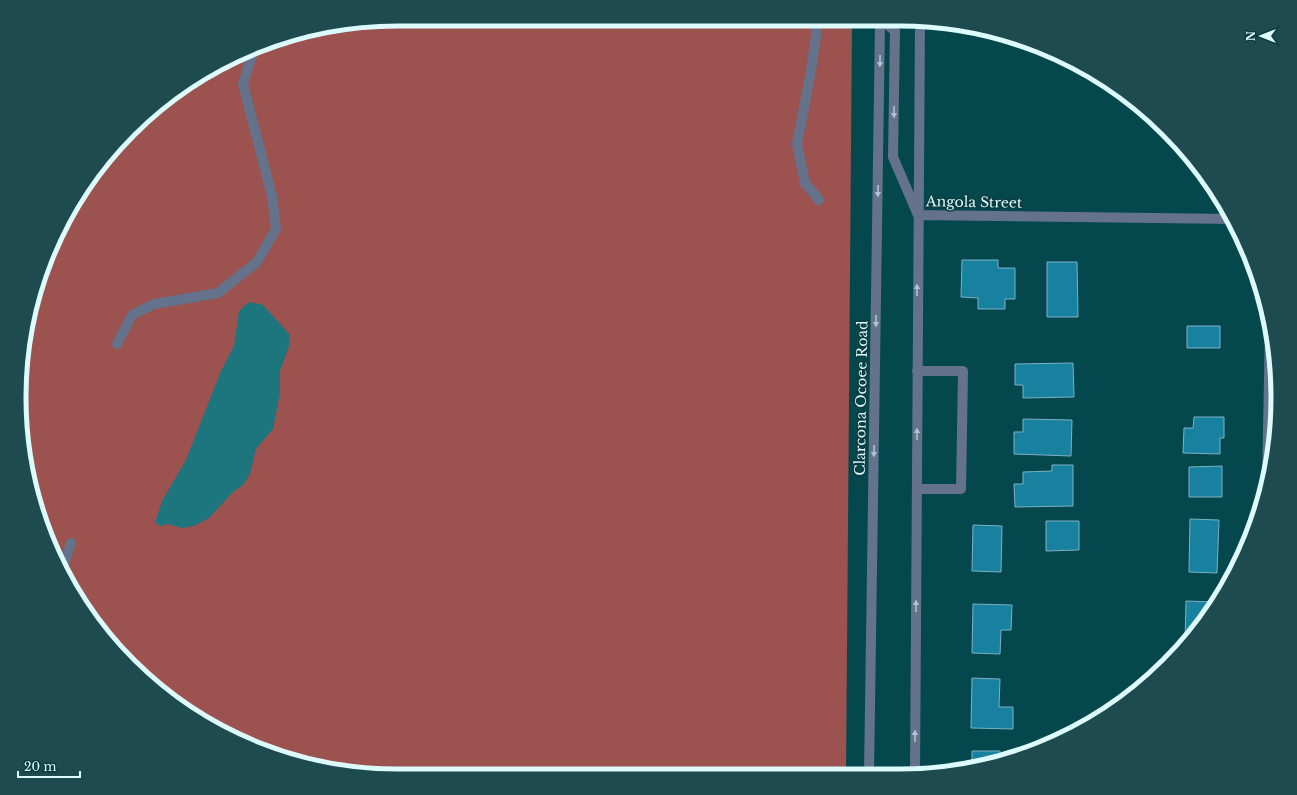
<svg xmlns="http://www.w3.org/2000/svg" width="1297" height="795" viewBox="0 0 1297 795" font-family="'Libre Baskerville',serif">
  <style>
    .green { fill: #9c524e }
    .water { fill: #1d757d }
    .building { fill: #1881a0; stroke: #7db0c4 }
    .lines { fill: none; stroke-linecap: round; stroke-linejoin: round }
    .minor { stroke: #64728c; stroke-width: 10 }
    .oneway { fill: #adc4d0 }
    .labels { text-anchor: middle; stroke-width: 3; stroke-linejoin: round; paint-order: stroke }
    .street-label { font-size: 14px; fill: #ddfafd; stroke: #0d3c40 }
    .rim { fill: none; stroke: #ddfafd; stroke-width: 5 }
  </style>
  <rect width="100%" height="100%" fill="#04484e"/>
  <path class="green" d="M398,19L852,22L846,775L348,773L253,747L167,698L83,608L39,519L19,397L39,276L83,187L167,97L276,39Z"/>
  <path class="water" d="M249,302L263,305L290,335L289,346L280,371V393L273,429L256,449L250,474L243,485L233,492L209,518L194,526L182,528L168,524L161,526L155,523L162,501L186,460L221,371L234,346L239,311Z"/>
  <path class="building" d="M962,260H998V268H1015V299H1005V309H978V298L961,297Z
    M1047,262H1077L1078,317H1047Z
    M1187,326H1220V348H1187Z
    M1073,363L1074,397L1023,398V385H1015V364Z
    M1194,417H1224V438H1220V454L1183,453L1184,428H1193Z
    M1023,419L1072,420L1071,456L1014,454V432H1023Z
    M1052,465H1073V506L1015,507L1014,484H1023V472L1052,471Z
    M1222,466V497H1189V467Z
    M1190,519L1219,520L1217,573L1189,572Z
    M1046,521H1079V550L1046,551Z
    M973,525L1002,526L1001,572L972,571Z
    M1186,601L1215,602V604L1200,628L1185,644Z
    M973,604L1012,605L1011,630H1001L1000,654L972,653Z
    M972,678L1000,679L999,707H1013V729L971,728Z
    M972,751H1000V760L972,766Z"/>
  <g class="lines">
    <path class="minor" d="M818,21L811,71L797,144L805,183L819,200
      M884,22L895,31L893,157L918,215L1232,219
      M117,344L132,315L154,304L218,293L257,262L276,229L272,196L243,84L253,52
      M1267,482L1270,327
      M917,489H961L963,371H917
      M63,567L71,543
      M869,775L880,22
      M915,775L920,22"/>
  </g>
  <defs><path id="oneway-solid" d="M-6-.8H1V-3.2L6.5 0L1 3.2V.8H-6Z"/></defs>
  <g class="oneway">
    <use href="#oneway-solid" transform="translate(880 61) rotate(91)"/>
    <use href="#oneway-solid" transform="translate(894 112) rotate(90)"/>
    <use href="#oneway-solid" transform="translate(878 191) rotate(91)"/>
    <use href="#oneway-solid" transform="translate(917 290) rotate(-90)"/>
    <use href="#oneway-solid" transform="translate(876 321) rotate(91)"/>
    <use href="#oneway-solid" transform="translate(917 434) rotate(-90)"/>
    <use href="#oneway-solid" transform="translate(874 451) rotate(91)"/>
    <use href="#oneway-solid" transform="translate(916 606) rotate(-90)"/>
    <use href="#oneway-solid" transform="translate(915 736) rotate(-90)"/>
  </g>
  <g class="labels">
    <g class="street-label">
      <text transform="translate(974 202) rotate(1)" y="5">Angola Street</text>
      <text transform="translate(861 398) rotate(-89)" y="5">Clarcona Ocoee Road</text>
    </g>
  </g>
  <path d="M0 0H1297V795H0ZM397 26H900A371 371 0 0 1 1271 397V398A371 371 0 0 1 900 769H397A371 371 0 0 1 26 398V397A371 371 0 0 1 397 26Z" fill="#1e4b4f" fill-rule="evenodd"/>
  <path class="rim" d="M397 26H900A371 371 0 0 1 1271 397V398A371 371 0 0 1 900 769H397A371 371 0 0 1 26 398V397A371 371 0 0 1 397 26Z"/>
  <g transform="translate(1261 36) rotate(270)" stroke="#0d3c40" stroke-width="3" paint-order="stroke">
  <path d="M0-3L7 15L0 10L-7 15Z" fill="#ddfafd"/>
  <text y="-6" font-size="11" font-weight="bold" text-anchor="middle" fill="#ddfafd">N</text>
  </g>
  <path d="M18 771v6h62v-6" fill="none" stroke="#ddfafd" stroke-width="2"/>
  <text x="24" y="771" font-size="12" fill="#ddfafd" stroke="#0d3c40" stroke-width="3" paint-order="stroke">20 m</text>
</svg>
